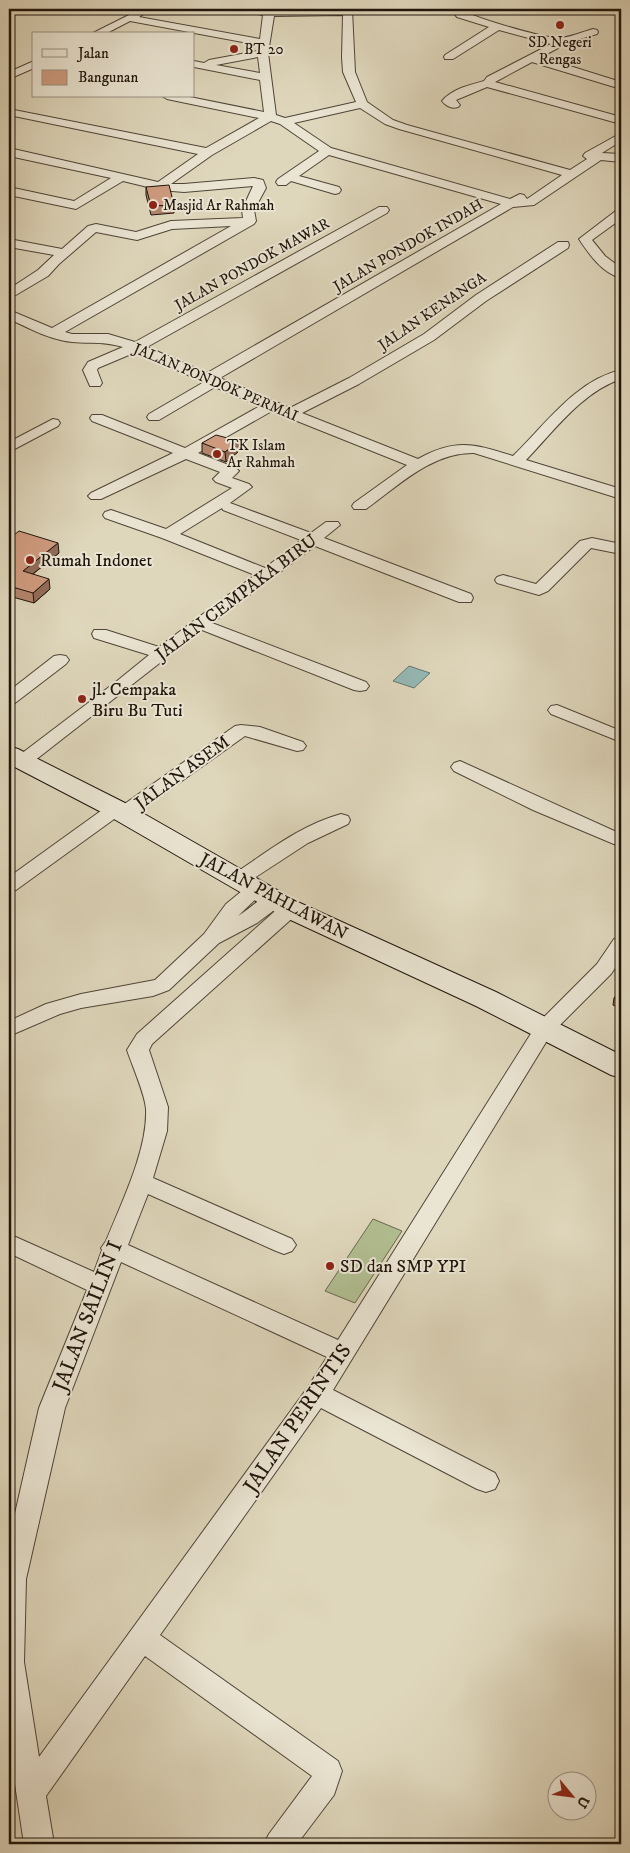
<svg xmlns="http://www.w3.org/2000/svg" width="630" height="1853" viewBox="0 0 630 1853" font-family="'IM FELL DW Pica',serif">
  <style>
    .green { fill: #b1be91; stroke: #68694e }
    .water { fill: #94b9b5; stroke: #657771 }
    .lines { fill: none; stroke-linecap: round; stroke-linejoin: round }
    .street-casing { stroke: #4f4537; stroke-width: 2 }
    .secondary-casing { stroke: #1f140b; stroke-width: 2 }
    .street { fill: #eae5d3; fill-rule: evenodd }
    .secondary { fill: #eae5d3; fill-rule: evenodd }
    .wall { fill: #b3866e; stroke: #1f140b }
    .shaded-wall { fill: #926d5a; stroke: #1f140b }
    .building { fill: #d09c80; stroke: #1f140b }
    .poi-dot { fill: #8f2418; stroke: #eae5d3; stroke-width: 2 }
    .labels { text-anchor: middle; stroke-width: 4; stroke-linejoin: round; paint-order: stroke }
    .far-poi-label { font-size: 15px; fill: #1f140b; stroke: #eae5d3; text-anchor: start }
    .far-street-label { font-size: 15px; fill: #1f140b; stroke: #eae5d3 }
    .poi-label { font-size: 18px; fill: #1f140b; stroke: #eae5d3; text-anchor: start }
    .street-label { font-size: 18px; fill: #1f140b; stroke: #eae5d3 }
    .near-street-label { font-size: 21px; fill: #1f140b; stroke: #eae5d3 }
  </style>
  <rect width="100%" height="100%" fill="#dfd7bc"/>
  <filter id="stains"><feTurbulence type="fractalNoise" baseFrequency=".004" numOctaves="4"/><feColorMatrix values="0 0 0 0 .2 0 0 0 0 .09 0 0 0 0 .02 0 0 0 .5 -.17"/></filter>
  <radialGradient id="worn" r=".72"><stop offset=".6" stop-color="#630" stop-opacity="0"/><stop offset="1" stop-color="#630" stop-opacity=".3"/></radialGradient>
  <path class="green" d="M373,1219L402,1231L355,1303L325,1291Z"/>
  <path class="water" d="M409,666L430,673L414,688L393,681Z"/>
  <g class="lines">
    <g class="street-casing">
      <path id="street" d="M141,9L146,12L139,17L260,39L263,15L242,11L241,9L352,10L355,72L367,102L393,120L407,125L570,170L587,159L583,156L585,153L621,133V141L602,153L621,154V162L601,160L534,205L513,207L220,378L290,408L349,378L424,334L476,295L558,242H568L569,245L568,248L486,301L434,340L359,384L302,413L418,459C456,438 474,444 513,456C545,425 576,380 621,370V379C582,392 554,431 526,460L621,489V499L474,453C432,452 398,486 366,509H354L352,506L354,503L407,465L272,411L198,453L236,468L239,471L232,478L249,484L252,487L230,503L311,533L326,522H338L340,525L324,538L471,594L473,598L471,602H459L315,546L212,623L366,682L369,686L366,690L360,691L354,690L202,630L29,765L23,766L17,765L14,761L17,757L117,681L149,655L94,638L92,634L94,630H106L159,647L255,575L162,538L105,518L103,515L105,512L111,510L166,529L232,488L216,482L213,479L220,472L186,459L101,499H91L88,496L91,493L173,453L92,421L90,418L92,415H102L185,448L260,406L215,387L159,420H149L147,417L149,414L204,382L136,352L98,368L97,370L102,383L100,386H90L83,370L88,362L123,347C103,341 92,344 72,342C50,340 29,328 9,319V310L52,328L231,226L172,229L137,240L96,232L59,264L48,276L9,299V289L38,270L54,255L9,247V239L62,249L88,226L96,224L136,232L171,221L243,218L242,210L253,186L184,192L160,190L123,181L76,209L9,195V187L74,201L111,178L9,156V148L158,182L198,154L9,115V109L206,148L259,118L167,99L162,96H185L264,112L260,80L194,67V61L204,63L209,60L258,51L259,45L130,21L105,34H91ZM343,15L342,57L343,72L356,102L285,118L276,115L268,53L274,16ZM258,57L260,73L216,65ZM360,108L385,124L399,129L562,175L527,199L524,195L520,194L510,199L331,148L294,123ZM271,121L280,124L319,151L278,179L276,182L278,185H286L291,181L335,194L339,193L341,190L339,187L299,176L329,155L501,204L207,373L147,347L387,213L389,210L387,207H379L135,342L108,334H72L65,332L254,224L256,221L254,210L266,188L263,180L254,178L184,184H171L212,155ZM222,508L223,510L301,540L265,568L180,534Z
        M450,9H461C469,17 542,37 556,38C567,39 582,32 593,29L597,30L598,32L597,34L563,44L562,46L541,57L621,82V89L532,62L495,82L621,117V124L487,87L456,100L460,105L458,107C452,109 446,106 442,101C452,89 469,85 484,81L487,77L551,44L499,30L453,59H445L444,57L445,55L489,27L457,17Z
        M34,61V68L9,79V72Z
        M621,209V219L592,240L605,256L621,268V278C602,273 589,254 579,239L617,210Z
        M53,419L58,420L60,423L58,426L9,452V442Z
        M592,538L621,544V554L591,548L548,591L539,595L497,583L495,580L497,577L503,575L536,584L580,541Z
        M60,655L66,656L69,660L66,664L15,703L9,704V691L54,656Z
        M557,705L621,731V742L551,714L548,710L551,706Z
        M241,725L260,727L303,742L306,746L303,750L297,751L245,736L131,817L124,819L117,817L16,890L9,892V877L109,805L116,803L123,805L235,726Z
        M460,761L621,834V847L533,810L454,771L451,767L454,763Z
        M341,814L348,816L350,820L348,824L308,843L245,884L238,886L231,884L228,880L231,876C266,853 300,825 341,814Z
        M255,884L262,886L265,890L238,916C252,908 264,891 281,895L284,900L281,905L257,923L219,943L169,990L153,996L81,1008L60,1014L9,1036V1021L46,1004L81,994L155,980L204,934L226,904L248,886Z
        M290,903L297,904L300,909L297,914L152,1044L149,1050L168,1107L167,1131L153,1178L292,1239L296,1245L292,1251L284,1254L276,1251L148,1194L128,1245L338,1340L537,1024L597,964L614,939L621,937V959L611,974L551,1034L333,1390L495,1473L499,1481L495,1489L486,1492L477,1489L321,1408L160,1635L338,1761L342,1771L334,1795L297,1844H264L269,1834L312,1776L145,1656L46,1796L54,1844H24L9,1744V1540L39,1408L87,1290L9,1253V1234L94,1272L102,1250L101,1248L106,1241C121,1204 148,1149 146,1109C145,1094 132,1065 127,1050L137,1034L283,904ZM121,1262L327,1357L308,1387L39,1757L24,1662L26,1579L65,1408Z"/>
    </g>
    <g class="secondary-casing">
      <path id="secondary" d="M9,746L18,749L125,803L300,903L496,992L621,1055V1078L611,1075L476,1006L280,915L107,815L9,764Z"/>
    </g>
    <use href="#street" class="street"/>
    <use href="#secondary" class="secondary"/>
  </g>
  <path class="wall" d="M146,187L174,205V213L151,215L146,195Z
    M202,443L239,451L226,462L202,453Z
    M9,539L59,553L33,574L50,589L34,603L9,596Z
    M621,990V1009L613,1005L614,998Z"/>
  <path class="shaded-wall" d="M239,441V451L226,462L225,452Z
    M58,543L59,553L24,581L23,571Z
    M49,579L50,589L34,603L33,593Z"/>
  <path class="building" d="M169,185L174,205L151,206L146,187Z
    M216,435L239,441L225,452L202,443Z
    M19,531L58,543L23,571L49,579L33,593L9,586V539Z
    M621,990V1001L614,998Z"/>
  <g class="poi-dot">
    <circle cx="560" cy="25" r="5"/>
    <circle cx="234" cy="49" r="5"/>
    <circle cx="153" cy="205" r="5"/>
    <circle cx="217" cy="454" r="5"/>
    <circle cx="30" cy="560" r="5"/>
    <circle cx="82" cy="699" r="5"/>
    <circle cx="330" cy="1266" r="5"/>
  </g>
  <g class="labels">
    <g class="far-poi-label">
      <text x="560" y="47" text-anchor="middle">SD Negeri<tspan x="560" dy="17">Rengas</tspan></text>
      <text x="244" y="54">BT 20</text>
      <text x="163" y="210">Masjid Ar Rahmah</text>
      <text x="227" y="450">TK Islam<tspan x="227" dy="17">Ar Rahmah</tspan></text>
    </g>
    <g class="far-street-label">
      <text transform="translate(408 245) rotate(-30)" y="5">JALAN PONDOK INDAH</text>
      <text transform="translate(252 264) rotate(-29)" y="5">JALAN PONDOK MAWAR</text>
      <text transform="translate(432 311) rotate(-34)" y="5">JALAN KENANGA</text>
      <text transform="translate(216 382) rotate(23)" y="5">JALAN PONDOK PERMAI</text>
    </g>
    <g class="poi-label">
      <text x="40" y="566">Rumah Indonet</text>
      <text x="92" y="695">jl. Cempaka<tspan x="92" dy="21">Biru Bu Tuti</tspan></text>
      <text x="340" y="1272">SD dan SMP YPI</text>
    </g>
    <g class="street-label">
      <text transform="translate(236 597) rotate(-37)" y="6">JALAN CEMPAKA BIRU</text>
      <text transform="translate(182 772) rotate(-36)" y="6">JALAN ASEM</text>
      <text transform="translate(274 896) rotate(28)" y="6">JALAN PAHLAWAN</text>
    </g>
    <g class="near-street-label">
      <text transform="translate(87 1316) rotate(-69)" y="7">JALAN SAILIN I</text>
      <text transform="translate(297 1418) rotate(-56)" y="7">JALAN PERINTIS</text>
    </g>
  </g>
  <rect width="630" height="1853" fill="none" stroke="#dfd7bc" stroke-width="30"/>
  <rect x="10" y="10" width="610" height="1833" fill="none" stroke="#1f140b" stroke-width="2.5"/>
  <rect x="15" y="15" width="600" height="1823" fill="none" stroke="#1f140b"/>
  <rect x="32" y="32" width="162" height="65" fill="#eae5d3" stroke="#999183"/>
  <rect x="42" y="49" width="25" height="8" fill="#eae5d3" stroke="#999183"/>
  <text x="78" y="58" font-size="15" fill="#1f140b">Jalan</text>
  <rect x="42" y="70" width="25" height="15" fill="#d09c80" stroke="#999183"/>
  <text x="78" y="82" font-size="15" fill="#1f140b">Bangunan</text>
  <g transform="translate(572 1796) rotate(119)"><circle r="24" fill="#eae5d3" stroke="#999183"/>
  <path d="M0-4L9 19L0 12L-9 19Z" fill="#8f2418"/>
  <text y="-8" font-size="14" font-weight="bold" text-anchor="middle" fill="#1f140b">U</text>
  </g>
  <rect width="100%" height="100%" filter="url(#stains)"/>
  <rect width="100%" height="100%" fill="url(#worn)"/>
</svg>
